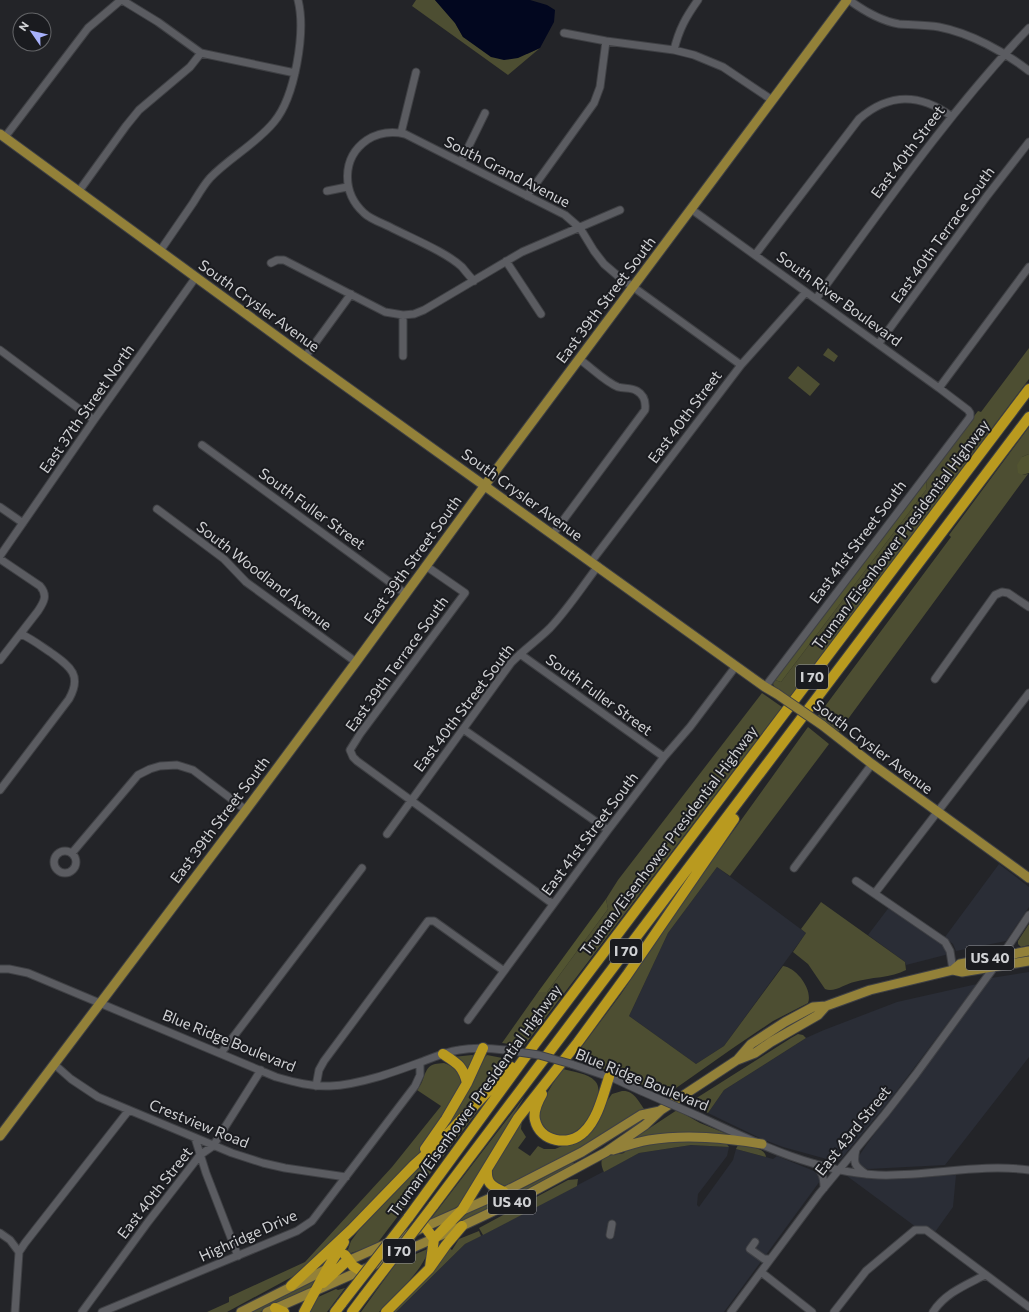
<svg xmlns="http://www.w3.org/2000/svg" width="1029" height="1312" viewBox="0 0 1029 1312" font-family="Commissioner,sans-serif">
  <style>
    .built { fill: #2a2d36 }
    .green { fill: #4d4e32 }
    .forest { fill: #525431 }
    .water { fill: #02071f }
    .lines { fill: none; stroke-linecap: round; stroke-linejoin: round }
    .minor-casing { stroke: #3f4044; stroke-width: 9 }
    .major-casing { stroke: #3f4044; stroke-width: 11 }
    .highway-casing { stroke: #3f4044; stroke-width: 12 }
    .minor { stroke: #5b5c61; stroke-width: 7 }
    .major { stroke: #938139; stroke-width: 9 }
    .highway { stroke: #b99a1f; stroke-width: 10 }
    .minor-bridge-casing { stroke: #3f4044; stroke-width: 9; stroke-linecap: butt }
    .major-bridge-casing { stroke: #3f4044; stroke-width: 11; stroke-linecap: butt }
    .highway-bridge-casing { stroke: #3f4044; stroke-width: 12; stroke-linecap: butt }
    .minor-bridge { stroke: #5b5c61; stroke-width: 7 }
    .major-bridge { stroke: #938139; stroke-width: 9 }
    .highway-bridge { stroke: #b99a1f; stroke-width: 10 }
    .labels { text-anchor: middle; stroke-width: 4; stroke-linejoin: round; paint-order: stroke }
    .shield { fill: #1a1b1f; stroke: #999a9e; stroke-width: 1 }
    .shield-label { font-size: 14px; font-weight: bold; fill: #d0d1d4 }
    .street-label { font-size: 15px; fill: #d0d1d4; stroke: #1a1b1f }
  </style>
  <rect width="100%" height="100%" fill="#232428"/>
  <path class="built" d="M999,864L1029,887V907L1006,941L956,951L953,944L945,937Z
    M717,867L806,933L724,1046L696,1064L629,1016L668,933Z
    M890,906L945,946L949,954L906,965L905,962L868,935Z
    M1029,972V1057L945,1165L868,1169L859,1166L857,1159L867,1144L991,978Z
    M977,984L887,1104L841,1159L834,1161L783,1147L762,1139L708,1113L724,1090L806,1038L824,1030L897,1002Z
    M691,1145L729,1147L727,1156L698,1194L697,1205L699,1207L733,1160L736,1149L773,1159L777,1156L814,1171L819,1176L820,1181L724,1312H396L465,1244L639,1153Z
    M956,1175L953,1207L935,1232L916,1227L847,1176L881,1179Z"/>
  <path class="green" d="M416,0H435L455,23L463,37L527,54L540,48L508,75L412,6Z
    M828,348L838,356L834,362L823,355Z
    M1029,348V379L789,698L774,686L773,684L775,680L781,682L926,490L927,477L978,411L981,412Z
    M798,366L820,384L810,396L788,378Z
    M1029,427V454L1022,457V475L1028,474L837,734L817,717L951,537L949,535Z
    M762,693L782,707L524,1046L502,1043L538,992H547L608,909L606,899L618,880Z
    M808,727L829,744L730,876L717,867L668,933L629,1016L696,1064L724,1046L783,966C797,968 813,990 808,1003L773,1021L733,1048L669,1093L659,1092L574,1057L621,994L690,891Z
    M821,902L905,962L906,970C892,978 870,977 854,982C845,984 834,993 825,989L808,964L793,952L806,933L801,929Z
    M1029,924V945L1021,947L1018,944V941Z
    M798,1034L803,1035L806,1038L724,1090L708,1113L701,1109L695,1099L791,1038Z
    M472,1055L475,1056L467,1074L453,1057Z
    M487,1055L513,1060L428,1150L482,1060Z
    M444,1063C455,1067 460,1072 461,1084L434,1132L420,1152L404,1170L307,1267L301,1272L227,1312H207L229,1302V1297L305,1262L392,1167L441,1106L417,1090C419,1087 422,1083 423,1079C428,1066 429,1064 444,1063Z
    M563,1069C573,1072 588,1073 595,1081C607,1093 585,1129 571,1135C564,1137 557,1136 550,1133C525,1120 553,1083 563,1069Z
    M622,1091C634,1090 638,1101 645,1110L587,1144L517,1182L505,1187L495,1185L491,1172L522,1119L521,1129L526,1137L518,1148L530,1156L538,1146L544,1149H555L569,1143L583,1134L612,1094Z
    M525,1096L459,1206L430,1220Z
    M481,1103L483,1104L376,1245L348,1254L347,1252L351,1241L359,1230Z
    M677,1110L700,1123L727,1134L726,1137L627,1143Z
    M689,1139L726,1143L729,1147L691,1145L639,1153L604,1172C595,1153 612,1156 624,1153L626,1150L657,1142Z
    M738,1145H739C748,1147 765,1147 766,1157L736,1149Z
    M572,1163L577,1164L507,1202L443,1230L461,1216L512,1194Z
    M578,1179L577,1186L483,1235L479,1228L568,1180Z
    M479,1231L481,1236L465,1244L396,1312H392L449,1248L452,1250L459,1239Z
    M430,1248C420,1274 398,1292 379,1312H361L397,1262Z
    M320,1277L313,1289L260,1312H252Z
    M345,1288L327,1312H307L316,1298L336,1289L338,1290Z"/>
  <path class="forest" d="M1029,454V473L1022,475L1018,473L1017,465L1022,457Z
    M927,477L926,490L781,682L775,680Z
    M606,899L608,909L547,992H538Z"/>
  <path class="water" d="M435,0H530L547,5L555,10L554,22L540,48L518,58L504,60L491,57L463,37L455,23Z"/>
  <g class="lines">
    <g class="minor-casing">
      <path id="minor" d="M122,0L158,22L201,53L295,73
        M849,0C864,11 881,21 899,24C912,25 926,25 939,27C970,33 1005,52 1029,71
        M564,33L606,41L674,50L694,55L723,67L772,100
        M674,50C679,29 686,17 698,0
        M401,133L416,72
        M5,137L88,28L121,0
        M461,162L485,113
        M79,191L126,126L139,110L190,67L201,53
        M327,191L347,187
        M527,196L594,103L600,87L606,41
        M691,209L939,388L968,410L970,413V417L765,687
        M160,251C171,235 182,219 193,203C198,195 203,186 210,178C229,158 256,144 274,122C295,97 306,32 298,0
        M755,255L859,119C889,93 919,93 951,116
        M506,261L541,314
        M271,263L277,260H284L385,312L403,315L414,314L424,310L522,252L620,210
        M474,281C470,277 466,272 462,267C446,252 411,238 390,227C382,223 370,219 364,213C342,193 341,158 367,140C378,133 392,131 405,134L565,215L580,228L594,251L604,264L618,276L741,365
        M816,299C884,206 950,111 1029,28
        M403,315V356
        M879,343L987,196L1029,142
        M0,350L94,420
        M305,357L351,294
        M939,388L1029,267
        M202,445L406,594
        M0,507L23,523
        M157,509L224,559L246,582L356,662
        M553,534L645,410C646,402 644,395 637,391C631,387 624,389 618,387C605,382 591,367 579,359
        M0,556L94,420L196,277
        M0,559L40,586C48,595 44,602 38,611L0,660
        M591,562L741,365L806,292
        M426,566L465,593L360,734L350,750L353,757L357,761L553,904
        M520,654L664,757
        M935,679L995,595L1002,592L1008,593L1029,607
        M463,729L608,830
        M0,790L69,699C83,674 69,666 50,652C41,646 32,639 21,634
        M387,834L511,663C523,650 538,640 550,628C568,609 582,587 598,566
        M54 862a11 11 0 1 1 22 0a11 11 0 1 1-22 0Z
        M72,853L138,775L150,769L160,766L177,765L193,770L246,810
        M794,868L872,764
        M856,881L945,942L950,951L953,970
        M875,893L1029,693
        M0,969H9L28,973L276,1077C294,1082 312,1087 330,1086C359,1085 394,1072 421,1062C434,1057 446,1052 459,1050C474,1047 490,1048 505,1050
        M468,1020L608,830L664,757L690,727L736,666
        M221,1053L362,868
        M54,1064L71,1079L98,1097L232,1153L263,1163L285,1168L346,1177
        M571,1064L615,1079L641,1091
        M316,1086L319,1070L324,1061L428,921H434L504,971
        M698,1116C754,1142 815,1172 878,1175C929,1177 978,1163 1029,1170
        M195,1138L206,1173L238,1256
        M856,1149C853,1163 854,1166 866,1174
        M815,1164C822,1172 824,1177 824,1188
        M0,1233L10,1240L19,1252L15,1312
        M610,1235L612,1224
        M755,1242L750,1249L764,1259H770
        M19,1252L25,1243L129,1110
        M761,1272L812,1312
        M82,1312L148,1222L200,1155L213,1146L261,1070
        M102,1312L297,1231L312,1221L415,1086L420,1075V1063
        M731,1312L819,1194L885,1114L916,1074L995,966L1029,915
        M834,1312L866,1271L915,1230H926L1029,1307
        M933,1312C945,1293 966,1285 985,1275"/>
    </g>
    <g class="major-casing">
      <path id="major" d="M0,134L305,357L765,687L777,694
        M822,725L872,764L1029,878
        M953,970L962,972L1029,961
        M738,1059L751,1044L785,1022L813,1007L826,1006L870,990L953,970L960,964L1029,951
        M0,1136L246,810L356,662L491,477L847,0
        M613,1150C625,1146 637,1142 649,1140C687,1134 725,1138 762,1144
        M343,1263L504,1192L582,1152L641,1115L660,1111
        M241,1312L329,1268
        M267,1312L462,1226L521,1198L606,1152L645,1125L661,1110L737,1060L755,1053L771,1042L818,1015L826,1006"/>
    </g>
    <g class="highway-casing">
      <path id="highway" d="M443,1054C457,1063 463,1066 467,1083
        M542,1094C538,1101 533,1112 535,1120C540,1142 569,1147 584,1132C598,1119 603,1095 609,1077
        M425,1149L446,1119L467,1083L483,1048
        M487,1169C486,1183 491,1186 504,1192
        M433,1206L1029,417
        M408,1218L534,1045L1029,389
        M425,1227L434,1239L430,1267
        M434,1239L462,1210L518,1118L578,1042L627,975L734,819
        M345,1255L353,1266L361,1271
        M323,1283L348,1260
        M291,1286L351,1230L414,1165L441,1141L511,1067
        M275,1308L284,1312
        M304,1312L327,1269L344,1242
        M335,1312L342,1303
        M352,1312L364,1296
        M386,1312L429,1269L446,1245L462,1226"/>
    </g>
    <use href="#minor" class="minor"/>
    <use href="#major" class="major"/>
    <use href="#highway" class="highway"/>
    <g class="minor-bridge-casing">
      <path id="minor-bridge" d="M505,1050L539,1055L571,1064
        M641,1091L698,1116"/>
    </g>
    <g class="major-bridge-casing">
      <path id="major-bridge" d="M777,694L822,725"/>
    </g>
    <g class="highway-bridge-casing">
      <path id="highway-bridge" d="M364,1296L433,1206
        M342,1303L408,1218"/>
    </g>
    <use href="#minor-bridge" class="minor-bridge"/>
    <use href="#major-bridge" class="major-bridge"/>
    <use href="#highway-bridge" class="highway-bridge"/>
  </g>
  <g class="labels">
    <g class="shield">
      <rect x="796" y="665" width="32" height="24" rx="3"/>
      <rect x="610" y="939" width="32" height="24" rx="3"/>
      <rect x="966" y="946" width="48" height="24" rx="3"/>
      <rect x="488" y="1190" width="48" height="24" rx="3"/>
      <rect x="383" y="1239" width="32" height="24" rx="3"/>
    </g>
    <g class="shield-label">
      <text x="812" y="682">I 70</text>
      <text x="626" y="956">I 70</text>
      <text x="990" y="963">US 40</text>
      <text x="512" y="1207">US 40</text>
      <text x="399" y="1256">I 70</text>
    </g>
    <g class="street-label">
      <text transform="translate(908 152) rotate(-53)" y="5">East 40th Street</text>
      <text transform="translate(507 172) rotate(27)" y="5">South Grand Avenue</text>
      <text transform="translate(943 235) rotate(-54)" y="5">East 40th Terrace South</text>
      <text transform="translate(839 299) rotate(36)" y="5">South River Boulevard</text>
      <text transform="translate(606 300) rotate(-53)" y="5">East 39th Street South</text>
      <text transform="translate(259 306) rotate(36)" y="5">South Crysler Avenue</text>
      <text transform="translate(87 409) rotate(-55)" y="5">East 37th Street North</text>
      <text transform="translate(685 417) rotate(-53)" y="5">East 40th Street</text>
      <text transform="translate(522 495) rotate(36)" y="5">South Crysler Avenue</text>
      <text transform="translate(312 509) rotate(36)" y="5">South Fuller Street</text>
      <text transform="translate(901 535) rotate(-53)" y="5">Truman/Eisenhower Presidential Highway</text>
      <text transform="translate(858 542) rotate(-53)" y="5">East 41st Street South</text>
      <text transform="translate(413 560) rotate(-54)" y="5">East 39th Street South</text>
      <text transform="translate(264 576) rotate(38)" y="5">South Woodland Avenue</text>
      <text transform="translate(397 664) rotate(-54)" y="5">East 39th Terrace South</text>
      <text transform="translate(599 695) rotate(36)" y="5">South Fuller Street</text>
      <text transform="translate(464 708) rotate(-53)" y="5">East 40th Street South</text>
      <text transform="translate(873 747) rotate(37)" y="5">South Crysler Avenue</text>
      <text transform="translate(220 820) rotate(-53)" y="5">East 39th Street South</text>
      <text transform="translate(590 834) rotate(-53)" y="5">East 41st Street South</text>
      <text transform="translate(669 841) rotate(-53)" y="5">Truman/Eisenhower Presidential Highway</text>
      <text transform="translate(229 1041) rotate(22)" y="5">Blue Ridge Boulevard</text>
      <text transform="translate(642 1080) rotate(22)" y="5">Blue Ridge Boulevard</text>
      <text transform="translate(475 1101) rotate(-54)" y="5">Truman/Eisenhower Presidential Highway</text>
      <text transform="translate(199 1124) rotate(22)" y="5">Crestview Road</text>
      <text transform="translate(853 1131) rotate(-51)" y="5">East 43rd Street</text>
      <text transform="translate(155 1193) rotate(-52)" y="5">East 40th Street</text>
      <text transform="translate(248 1236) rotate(-24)" y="5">Highridge Drive</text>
    </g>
  </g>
  <g transform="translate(32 32) rotate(304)"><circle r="19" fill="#1a1b1f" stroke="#636467"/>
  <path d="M0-3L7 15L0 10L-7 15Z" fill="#a7b1fc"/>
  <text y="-6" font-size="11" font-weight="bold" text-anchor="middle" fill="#d0d1d4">N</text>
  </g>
</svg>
